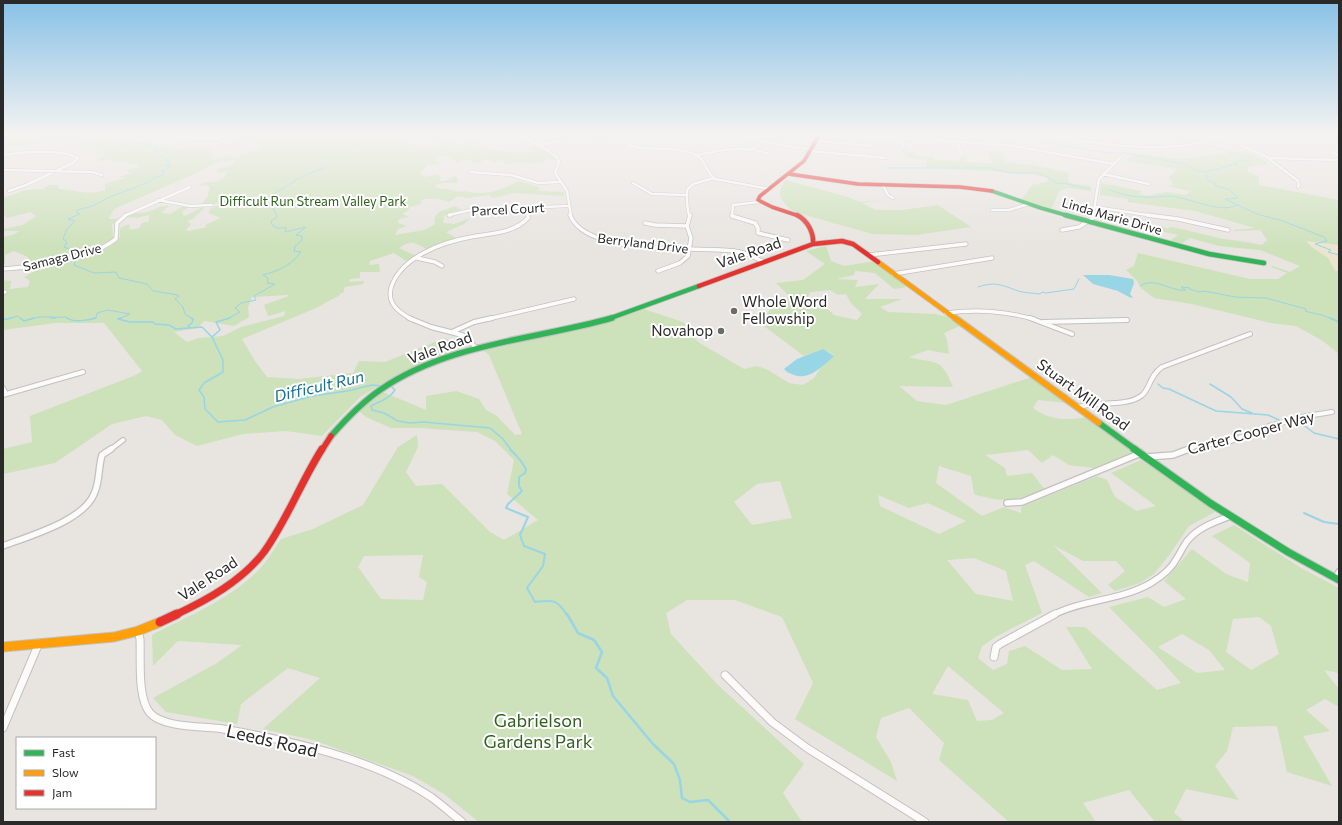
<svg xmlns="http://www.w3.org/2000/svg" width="1342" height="825" viewBox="0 0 1342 825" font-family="Commissioner,sans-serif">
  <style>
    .green { fill: #cde1bb; fill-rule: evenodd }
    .sand { fill: #ebe5d0 }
    .water { fill: #98d5e5 }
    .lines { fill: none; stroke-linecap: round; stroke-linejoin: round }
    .stream-far3 { stroke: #98d5e5; stroke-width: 1 }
    .stream-far2 { stroke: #98d5e5; stroke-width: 1.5 }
    .stream-far1 { stroke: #98d5e5; stroke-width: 2 }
    .stream { stroke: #98d5e5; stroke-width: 2.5 }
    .street-far4-casing { stroke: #c2c1c1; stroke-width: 3.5 }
    .street-far3-casing { stroke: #c2c1c1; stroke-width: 5 }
    .street-far2-casing { stroke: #c2c1c1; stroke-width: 6 }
    .street-far1-casing { stroke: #c2c1c1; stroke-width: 8 }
    .street-casing { stroke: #c2c1c1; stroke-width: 9 }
    .fast-far3-casing { stroke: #c2c1c1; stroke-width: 4.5 }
    .fast-far2-casing { stroke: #c2c1c1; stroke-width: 6 }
    .fast-far1-casing { stroke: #c2c1c1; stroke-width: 8 }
    .fast-casing { stroke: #c2c1c1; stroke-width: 9 }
    .slow-far2-casing { stroke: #c2c1c1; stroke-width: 6 }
    .slow-far1-casing { stroke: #c2c1c1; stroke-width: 8 }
    .slow-casing { stroke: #c2c1c1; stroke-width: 11 }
    .jam-far4-casing { stroke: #c2c1c1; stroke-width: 4.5 }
    .jam-far3-casing { stroke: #c2c1c1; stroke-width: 6 }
    .jam-far2-casing { stroke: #c2c1c1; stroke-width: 8 }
    .jam-far1-casing { stroke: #c2c1c1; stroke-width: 9 }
    .jam-casing { stroke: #c2c1c1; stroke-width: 11 }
    .street-far4 { stroke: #fcfbfa; stroke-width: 2.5 }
    .street-far3 { stroke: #fcfbfa; stroke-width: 3.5 }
    .street-far2 { stroke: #fcfbfa; stroke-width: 4 }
    .street-far1 { stroke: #fcfbfa; stroke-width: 5.5 }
    .street { stroke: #fcfbfa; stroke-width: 7 }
    .fast-far3 { stroke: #30b455; stroke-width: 3.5 }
    .fast-far2 { stroke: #30b455; stroke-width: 4.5 }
    .fast-far1 { stroke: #30b455; stroke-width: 5.5 }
    .fast { stroke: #30b455; stroke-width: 7 }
    .slow-far2 { stroke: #ff9f0a; stroke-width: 4.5 }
    .slow-far1 { stroke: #ff9f0a; stroke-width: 5.5 }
    .slow { stroke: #ff9f0a; stroke-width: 9 }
    .jam-far4 { stroke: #e5322d; stroke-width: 3.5 }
    .jam-far3 { stroke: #e5322d; stroke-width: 4.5 }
    .jam-far2 { stroke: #e5322d; stroke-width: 5.5 }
    .jam-far1 { stroke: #e5322d; stroke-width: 7 }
    .jam { stroke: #e5322d; stroke-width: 9 }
    .poi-dot { fill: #6c6b6a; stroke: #fff; stroke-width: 1.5 }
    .labels { text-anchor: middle; stroke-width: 4; stroke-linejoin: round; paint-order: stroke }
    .far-park-label { font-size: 13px; fill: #30621e; stroke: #fff }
    .far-street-label { font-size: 13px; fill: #2a2a2a; stroke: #fff }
    .street-label { font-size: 15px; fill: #2a2a2a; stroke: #fff }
    .poi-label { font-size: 15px; fill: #2a2a2a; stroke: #fff; text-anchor: start }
    .water-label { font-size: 16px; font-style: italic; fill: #166e92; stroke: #fff }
    .near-park-label { font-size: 18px; fill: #30621e; stroke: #fff }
    .near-street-label { font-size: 18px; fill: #2a2a2a; stroke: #fff }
  </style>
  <rect width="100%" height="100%" fill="#e8e4e0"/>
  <path class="green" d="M3,134H35V135L41,136L47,134H126V137C144,142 163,149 182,149C195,149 199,146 212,151V159L231,155L234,158L262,147L248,140L240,139L238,136L257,134L273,137L283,134H409L402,138L403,142C413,149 427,148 439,146L442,142L440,139H455L447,146H462L465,142L471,139L472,137L483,140L471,146C491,148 515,156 534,151L525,148L535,145L551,154L557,160L546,159L544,162C531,165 519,161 507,164L503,160L493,162L488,159L473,164L472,161L464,159L457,163L449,155L441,156L436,160L442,164L427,165L420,174L425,177L438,174L441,178L439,181H445L456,176L458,183H441L434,186L437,188L453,190L458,192C467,190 469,193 477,193C494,193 503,189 518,181L539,187V191L563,192L565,196L515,193L492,198L489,195L467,198L458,196L449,202C440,198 428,197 419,201L423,203L410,207L409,210L402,214L410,217L399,219L398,223L407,226L398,229L395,235L424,230L435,224L434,218L439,212L455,206L462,210L448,213L444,216L443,223L454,224L471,218L464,224L446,232L456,238L426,249C414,242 411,240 399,248L416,256L406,261L394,253L370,261L369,265L379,264L380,272H360V278L350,279L349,282L364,281L363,284L345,287L343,293H340V295L316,308L242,339L255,361L267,377L298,379L353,373L359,361L385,362L445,338L460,344L450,351L396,375L360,397L322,436L286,431L243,434L197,446L175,435L162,420L146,416L112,424L55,463L3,474V449L32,442L30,416L136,375L142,371L104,323H55L3,330V294L8,292H3V280L11,281L10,289L28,287L30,281L24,277C36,270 46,264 60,265L67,260L105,249L116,242L120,237V228L129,224L130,230L139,228L142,223L149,221V215L137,218L125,217C133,212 141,214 150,211C157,209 161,205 169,206L161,213L170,214L183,206L189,207L182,212L184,216C192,214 197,208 205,207L193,219L187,221L191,224L186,230L189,231L207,227L205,225L221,218L208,213L211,208L221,205L220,203L201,205L208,196L210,186L199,185C205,180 215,184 222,179C224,178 227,173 228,171L218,173L217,169L233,165L236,161C222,160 212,163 201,171L114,209L109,219H117L112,225L113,238C96,255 53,261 29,264L28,257L14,251L5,255V264H3V237L12,235L20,231H3V229L23,225L36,216L30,212L7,218L3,214V198L26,190L43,189L49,185H58L59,189C77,190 87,196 105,190V184L127,177H118L131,173L125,170L141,167L135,163L126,165L128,162H114L111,159L95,162L105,153L88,154L100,150L92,148L97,146H80L89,139L54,143L47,140L33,144L3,147V141L11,138L3,136ZM288,295L289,296L264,305L268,316L286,311L284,316L241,327L223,336L198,338L187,342L174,332L198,328L204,321L234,326L249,317L248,307L252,297Z
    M566,134H614L601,137L603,139L594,144L588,138H574L578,135Z
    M907,149L918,156L933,157L934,160L961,161L960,156H964L966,162L992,163L988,151L1002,153L1005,162L1032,165L1069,173L1068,179L1070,183L1091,186V191L1068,188L1060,190L1051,209L1022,199L1032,185L1046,182L1050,178L1031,174L927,167L926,159L908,158L902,150Z
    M1244,151L1263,159L1269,165L1248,166V172L1259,177V185L1339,200V354L1323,341L1296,326L1271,323L1192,304L1154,298L1142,289L1137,281L1126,270L1134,266L1138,253L1250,279H1278L1287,273L1271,267L1273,266L1290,272L1300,266L1260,250L1219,246L1190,238L1179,245L1168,242L1178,235L1146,228L1144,225L1168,228L1173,227L1223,239L1240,241L1262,245L1267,240L1260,230L1235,231L1233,230L1255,228L1195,211L1128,202V199L1100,195L1101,183L1141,191L1139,194L1147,196L1167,192L1186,195L1190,191L1168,186L1174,185L1169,177L1177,169L1126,161L1133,154L1181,159Z
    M786,180L848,197L860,202L887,200L862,203L876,210H902L938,205L971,227L916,235L873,234L794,212C782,203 774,193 786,180Z
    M826,246L831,261L844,266L875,261L907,287L894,289L875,273L855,271L854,275L836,279L858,280L855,287L879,284L865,299H902L880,307L888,312L935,314L948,317L960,326L944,333L947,340L949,354L928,350L909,357C936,365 940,355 953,387L899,386L917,401L946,405L1032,377L1067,403L1038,400L1033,408C1048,420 1068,421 1086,417L1135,452L1094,468L1069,465L1053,455L1042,463L1028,450L985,455L1005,468L1007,476L1032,473L1045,490C1014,500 1006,504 974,494L971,476L939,466L936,483L982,516L1004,507L1021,513V507L1097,476L1107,480L1115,497L1137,511L1156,506L1111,473L1141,460L1217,511L1189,526L1170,554L1154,574L1140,583L1115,591L1108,585L1125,571L1116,561H1083L1053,545L1102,593L1089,597L1034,561L1025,565L1042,613L997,636L982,646L978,658L993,670L1007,664L1009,651L1025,646L1062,670L1092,669L1066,627H1085L1157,690L1181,683L1157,656L1109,607L1148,597L1164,607L1186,599L1164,581L1192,549L1226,574L1248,582L1250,563L1212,536L1234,525L1301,568L1339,588V673L1324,670L1339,689V707L1325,699L1306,710L1330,731L1303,736L1332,786L1287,772L1277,726L1233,727L1227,751L1215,766L1239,800L1186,789L1174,813L1185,822H1155L1129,790L1083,803L1096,822H1009L939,760L944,743L909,708L881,718L876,737L891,762L897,781L795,719L813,683L782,617L735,600H687L666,613L671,634L717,684L804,764L783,793L802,822H479L444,794L413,776L313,740L263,729L320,678L288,668L241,704L237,724L166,712L153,698L217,663L242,645L178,641L153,666L152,635C190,615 241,595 267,560C272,553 276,546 281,539L313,529L363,505L398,447L417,435L418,447L406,472L416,486L442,484L490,532L504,540L538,520L507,494L514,460L495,441L477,432L420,428H391L366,417L359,411L383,392L426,410V396L456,391L479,399L486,410L496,415L515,435L522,434L489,355L484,351L601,324L644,309L683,322L688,327L693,336L698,342L744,369L757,366L768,370L789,383L803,385L814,378L820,369L834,355L823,349L804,356L760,323L774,304L790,297L776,283L803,280L825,264L806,251ZM830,290L838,295L846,294L850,302L862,314L857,320L834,315L824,306L829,300L808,297L810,292ZM780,481L792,518L752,525L734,502L757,484ZM878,495L909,508L928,503L966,521L939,534L880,506ZM423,555L419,577L427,582L423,600L381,599L358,567L364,556ZM974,558L1006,571L1013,601L976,594L947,560ZM1259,617L1271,626L1279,654L1251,670L1226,652L1233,619ZM1182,634L1209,650L1225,670L1197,673L1158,647ZM948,666L1004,713L992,720L977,721L968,700L932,694Z"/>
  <path class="sand" d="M1306,241L1339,245V271H1335L1328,258L1313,248Z"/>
  <path class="water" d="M1083,275H1109L1133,279L1134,283L1130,294L1133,298L1129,297L1118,291L1093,284Z
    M823,349L834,356C824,365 809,381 794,375C790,373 787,373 784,369L797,359Z"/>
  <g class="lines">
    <path class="stream-far3" d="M1148,134L1178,137L1196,141
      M1041,142L1108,153H1126L1185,164L1194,170L1204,172
      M1201,143C1217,149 1232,152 1248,158L1249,161L1234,162L1237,164L1205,172L1207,180L1215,183L1216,186L1228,189L1238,198L1225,199L1257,214L1283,221L1324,237L1327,241L1315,244L1331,250L1328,252L1339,255
      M887,168H989L1010,173H1039L1059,184L1063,183L1089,189
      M1108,189C1123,196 1139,198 1156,197C1160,197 1164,196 1168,196C1186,196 1221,215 1237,205
      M73,255L72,250L64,247L67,242L63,239L67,229L75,221L68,219L80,214L77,213V210L93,206L107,198L149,182L154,178L163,175L162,171L171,167L166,166L170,163L161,156L170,152L163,150L153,151L156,149L154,148L159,146L144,145L143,143L136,142L119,145L114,141L121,135L118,134
      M76,259L74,265L94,273L116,272L119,278L147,284L153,291L178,295L179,296L175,299L183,307L185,314L193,319
      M1140,286C1154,276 1171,292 1186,290L1181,287L1190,288L1189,289L1199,292L1204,291L1235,297L1266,298L1306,309L1305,311C1314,314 1323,314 1332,319
      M978,287C995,281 1002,285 1018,291C1025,293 1033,293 1040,294L1042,292L1046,293L1074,289L1079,279
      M8,319L18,316L21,319
      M31,319C42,315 54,318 66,317L68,319
      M93,319L96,318L97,313L108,310L130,314L119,319
      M227,319L240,312L235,308L241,303L256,300L254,296L275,284L267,283L268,278L263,275C278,271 292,265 301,252L294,251L295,246L302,240V236L296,235L306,227L285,232L286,228H277L272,225L271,221L277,217L274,209L269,206L268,197L307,174L322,169L334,158L374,136V134"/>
    <path class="stream-far2" d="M20,318L24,321L34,318
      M51,318H55
      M67,318C74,323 89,320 96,318
      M121,318L118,319L130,322H153L155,324L169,325L176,329L202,327L212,337
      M230,318L216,322L220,330L212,337L223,360V372L204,383L199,390L204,397L205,409L218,422L245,420L273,407L312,396L347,391L372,385L382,386
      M1330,318L1339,322
      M3,320L11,318
      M189,327L188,326L192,323L193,319L191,318
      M1158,384L1163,388L1169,389L1216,411L1268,415L1279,420
      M1210,384L1231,397L1242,409L1252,413
      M388,387H392L395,390C389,399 380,401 371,406L372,410L384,413L398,421L410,423L423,422L490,428L503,439L511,450
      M1292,423L1305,426L1314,433L1339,439"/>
    <path class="stream-far1" d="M510,449C517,457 521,459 526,469L525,473L519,477V486L522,491L508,504L506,508L528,517L520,535L524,546L545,554L543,566L527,588L535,602C553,600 557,599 567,615
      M1304,513L1324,522L1339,524"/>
    <path class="stream" d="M567,614L578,633L594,640L602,652L596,668L607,678L613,696L653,744L674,764L680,780L682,798L690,802L708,800L730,822"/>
    <g class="street-far4-casing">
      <path id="street-far4" d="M516,134L541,146L558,158L559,162L555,173L567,191L571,216
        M731,134L791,147L812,149
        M831,134L1008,145L1114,164
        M955,134L962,155
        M1046,134C1096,144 1144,152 1195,144C1204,142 1215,141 1223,134
        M178,138L216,139L234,145
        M438,138L448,134
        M625,138L628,144L635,147C652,150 686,146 699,157C706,163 707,173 715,179L769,189
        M902,138L903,148
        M1219,138L1243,146L1265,156L1297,180L1299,184L1298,187
        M216,139L227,134
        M816,141L873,146
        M539,145L561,141
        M750,150L765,140
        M810,151L886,158
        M1332,151L1339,157
        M3,155C24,152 60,148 78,158L73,163L26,185L9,191
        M696,155C721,150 745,145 769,154
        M1268,158L1339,160
        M3,170L92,172L102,175
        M470,172L511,175L538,183L560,182
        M1103,174L1149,184
        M633,183L652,194L687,195
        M883,185L888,195L893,198
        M158,200L190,206L212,205
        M1095,207L1154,216
        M992,210H1009L1029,204
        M449,215L471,210L568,206
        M124,216L190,187
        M528,216L529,208
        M689,216L687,203V190L693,184L714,178
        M732,216L733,205L759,202
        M1093,216L1099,179L1121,157"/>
    </g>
    <g class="street-far3-casing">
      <path id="street-far3" d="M449,215H451
        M570,215C586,257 698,246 735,251C745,252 755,258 764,262
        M732,215V216L755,223L758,228V233L788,240
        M1147,215L1178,219L1228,230
        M645,223L655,225L687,226
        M1062,230L1079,227L1093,218L1094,215
        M869,255L966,244
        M417,258L435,262L442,266
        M3,269C40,266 85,262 116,239L117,223L126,215
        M658,271L680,263L688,256L691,238L687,226L690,215
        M893,274L992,258
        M3,293L5,292
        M946,313C978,309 1003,311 1034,319
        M411,319C399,312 387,304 391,288C400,257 443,242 471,237C490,233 513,234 528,218V215
        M488,319L574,299"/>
    </g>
    <g class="street-far2-casing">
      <path id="street-far2" d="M409,318L431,327L462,335L467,338L476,348
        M1030,318L1072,334
        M1043,322L1127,320
        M452,332L474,322L492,318
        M3,388L6,394
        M3,395L83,372
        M1078,407C1097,401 1126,407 1141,396C1151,389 1148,377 1162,367L1250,334
        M110,450L123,440
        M1187,450L1198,445L1226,443L1269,426L1307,416L1332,412"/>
    </g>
    <g class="street-far1-casing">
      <path id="street-far1" d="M1147,457L1173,455L1189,449
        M1007,503L1022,502L1141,453
        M3,546C29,536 83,521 94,494C100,482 98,468 102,455L111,449
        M1336,578L1339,572
        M1053,615C1084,599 1120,601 1151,583C1161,577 1172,568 1177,558C1181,552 1183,546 1188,540C1199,527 1215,522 1230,516"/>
    </g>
    <g class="street-casing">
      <path id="street" d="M138,631L140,639C141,658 137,698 150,713C163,728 204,726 223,729C292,741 372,758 431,797C442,805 452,814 462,822
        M994,657L996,647L1000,644L1055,614
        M725,675L772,722L807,748L925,822
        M3,728L39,643"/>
    </g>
    <g class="fast-far3-casing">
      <path id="fast-far3" d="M992,191L1041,208L1069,216"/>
    </g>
    <g class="fast-far2-casing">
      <path id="fast-far2" d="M1065,215L1209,254L1264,263
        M608,319L699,286"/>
    </g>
    <g class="fast-far1-casing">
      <path id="fast-far1" d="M1099,423L1136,450
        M331,436C346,419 361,403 380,390C448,343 534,340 612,318"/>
    </g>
    <g class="fast-casing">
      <path id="fast" d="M1134,449L1210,503L1288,552L1339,580"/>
    </g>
    <g class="slow-far2-casing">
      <path id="slow-far2" d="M878,262L956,319"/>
    </g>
    <g class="slow-far1-casing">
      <path id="slow-far1" d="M955,318L1099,423"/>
    </g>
    <g class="slow-casing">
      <path id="slow" d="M3,647L114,637L138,631L160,622"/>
    </g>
    <g class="jam-far4-casing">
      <path id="jam-far4" d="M789,174L858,184L960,187L992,191
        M799,216L772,207L758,200L760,196L804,161L820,134"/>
    </g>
    <g class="jam-far3-casing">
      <path id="jam-far3" d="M797,215C807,220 814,232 813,244
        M699,286L813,244L842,241L853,244L878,262"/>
    </g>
    <g class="jam-far2-casing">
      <path id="jam-far2" d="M322,450L331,436"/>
    </g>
    <g class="jam-far1-casing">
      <path id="jam-far1" d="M175,615C207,600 242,581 264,552C287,520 301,482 322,449"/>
    </g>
    <g class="jam-casing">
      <path id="jam" d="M160,622L177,614"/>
    </g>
    <use href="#street-far4" class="street-far4"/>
    <use href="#street-far3" class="street-far3"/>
    <use href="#street-far2" class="street-far2"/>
    <use href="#street-far1" class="street-far1"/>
    <use href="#street" class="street"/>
    <use href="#fast-far3" class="fast-far3"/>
    <use href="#fast-far2" class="fast-far2"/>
    <use href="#fast-far1" class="fast-far1"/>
    <use href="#fast" class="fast"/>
    <use href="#slow-far2" class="slow-far2"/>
    <use href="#slow-far1" class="slow-far1"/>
    <use href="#slow" class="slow"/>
    <use href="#jam-far4" class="jam-far4"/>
    <use href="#jam-far3" class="jam-far3"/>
    <use href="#jam-far2" class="jam-far2"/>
    <use href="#jam-far1" class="jam-far1"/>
    <use href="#jam" class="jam"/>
  </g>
  <linearGradient id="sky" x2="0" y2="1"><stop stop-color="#88c1e7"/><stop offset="0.54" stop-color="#f5f3f1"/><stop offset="1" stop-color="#f5f3f1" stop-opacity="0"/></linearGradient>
  <rect width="1342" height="249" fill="url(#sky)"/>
  <g class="poi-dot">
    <circle cx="734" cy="311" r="4"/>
    <circle cx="721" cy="331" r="4"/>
  </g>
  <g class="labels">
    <g class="far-park-label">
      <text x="313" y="206">Difficult Run Stream Valley Park</text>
    </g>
    <g class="far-street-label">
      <text transform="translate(508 209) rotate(-3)" y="5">Parcel Court</text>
      <text transform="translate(1112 216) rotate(16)" y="5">Linda Marie Drive</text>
      <text transform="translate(643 243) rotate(7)" y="5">Berryland Drive</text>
      <text transform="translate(62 257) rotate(-14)" y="5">Samaga Drive</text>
    </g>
    <g class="street-label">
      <text transform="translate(749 253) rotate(-19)" y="5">Vale Road</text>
      <text transform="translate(440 348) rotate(-20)" y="5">Vale Road</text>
      <text transform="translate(1083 395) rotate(36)" y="5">Stuart Mill Road</text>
      <text transform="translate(1251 433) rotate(-15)" y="5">Carter Cooper Way</text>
      <text transform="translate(208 579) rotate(-33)" y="5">Vale Road</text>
    </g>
    <g class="poi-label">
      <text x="742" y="307">Whole Word<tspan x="742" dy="17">Fellowship</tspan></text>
      <text x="713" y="336" text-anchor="end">Novahop</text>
    </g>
    <g class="water-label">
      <text transform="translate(319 386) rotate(-13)" y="6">Difficult Run</text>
    </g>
    <g class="near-park-label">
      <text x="538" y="727">Gabrielson<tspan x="538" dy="21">Gardens Park</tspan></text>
    </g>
    <g class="near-street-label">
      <text transform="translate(272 741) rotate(13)" y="6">Leeds Road</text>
    </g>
  </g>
  <rect width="1342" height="825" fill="none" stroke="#2a2a2a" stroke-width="8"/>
  <rect x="16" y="737" width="140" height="72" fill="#ffffff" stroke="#aaaaaa"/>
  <rect x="24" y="750" width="20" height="6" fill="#30b455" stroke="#aaaaaa"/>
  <text x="52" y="757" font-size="12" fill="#2a2a2a">Fast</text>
  <rect x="24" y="770" width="20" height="6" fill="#ff9f0a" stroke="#aaaaaa"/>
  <text x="52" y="777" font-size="12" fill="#2a2a2a">Slow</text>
  <rect x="24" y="790" width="20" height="6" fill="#e5322d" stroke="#aaaaaa"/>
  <text x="52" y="797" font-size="12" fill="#2a2a2a">Jam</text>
</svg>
